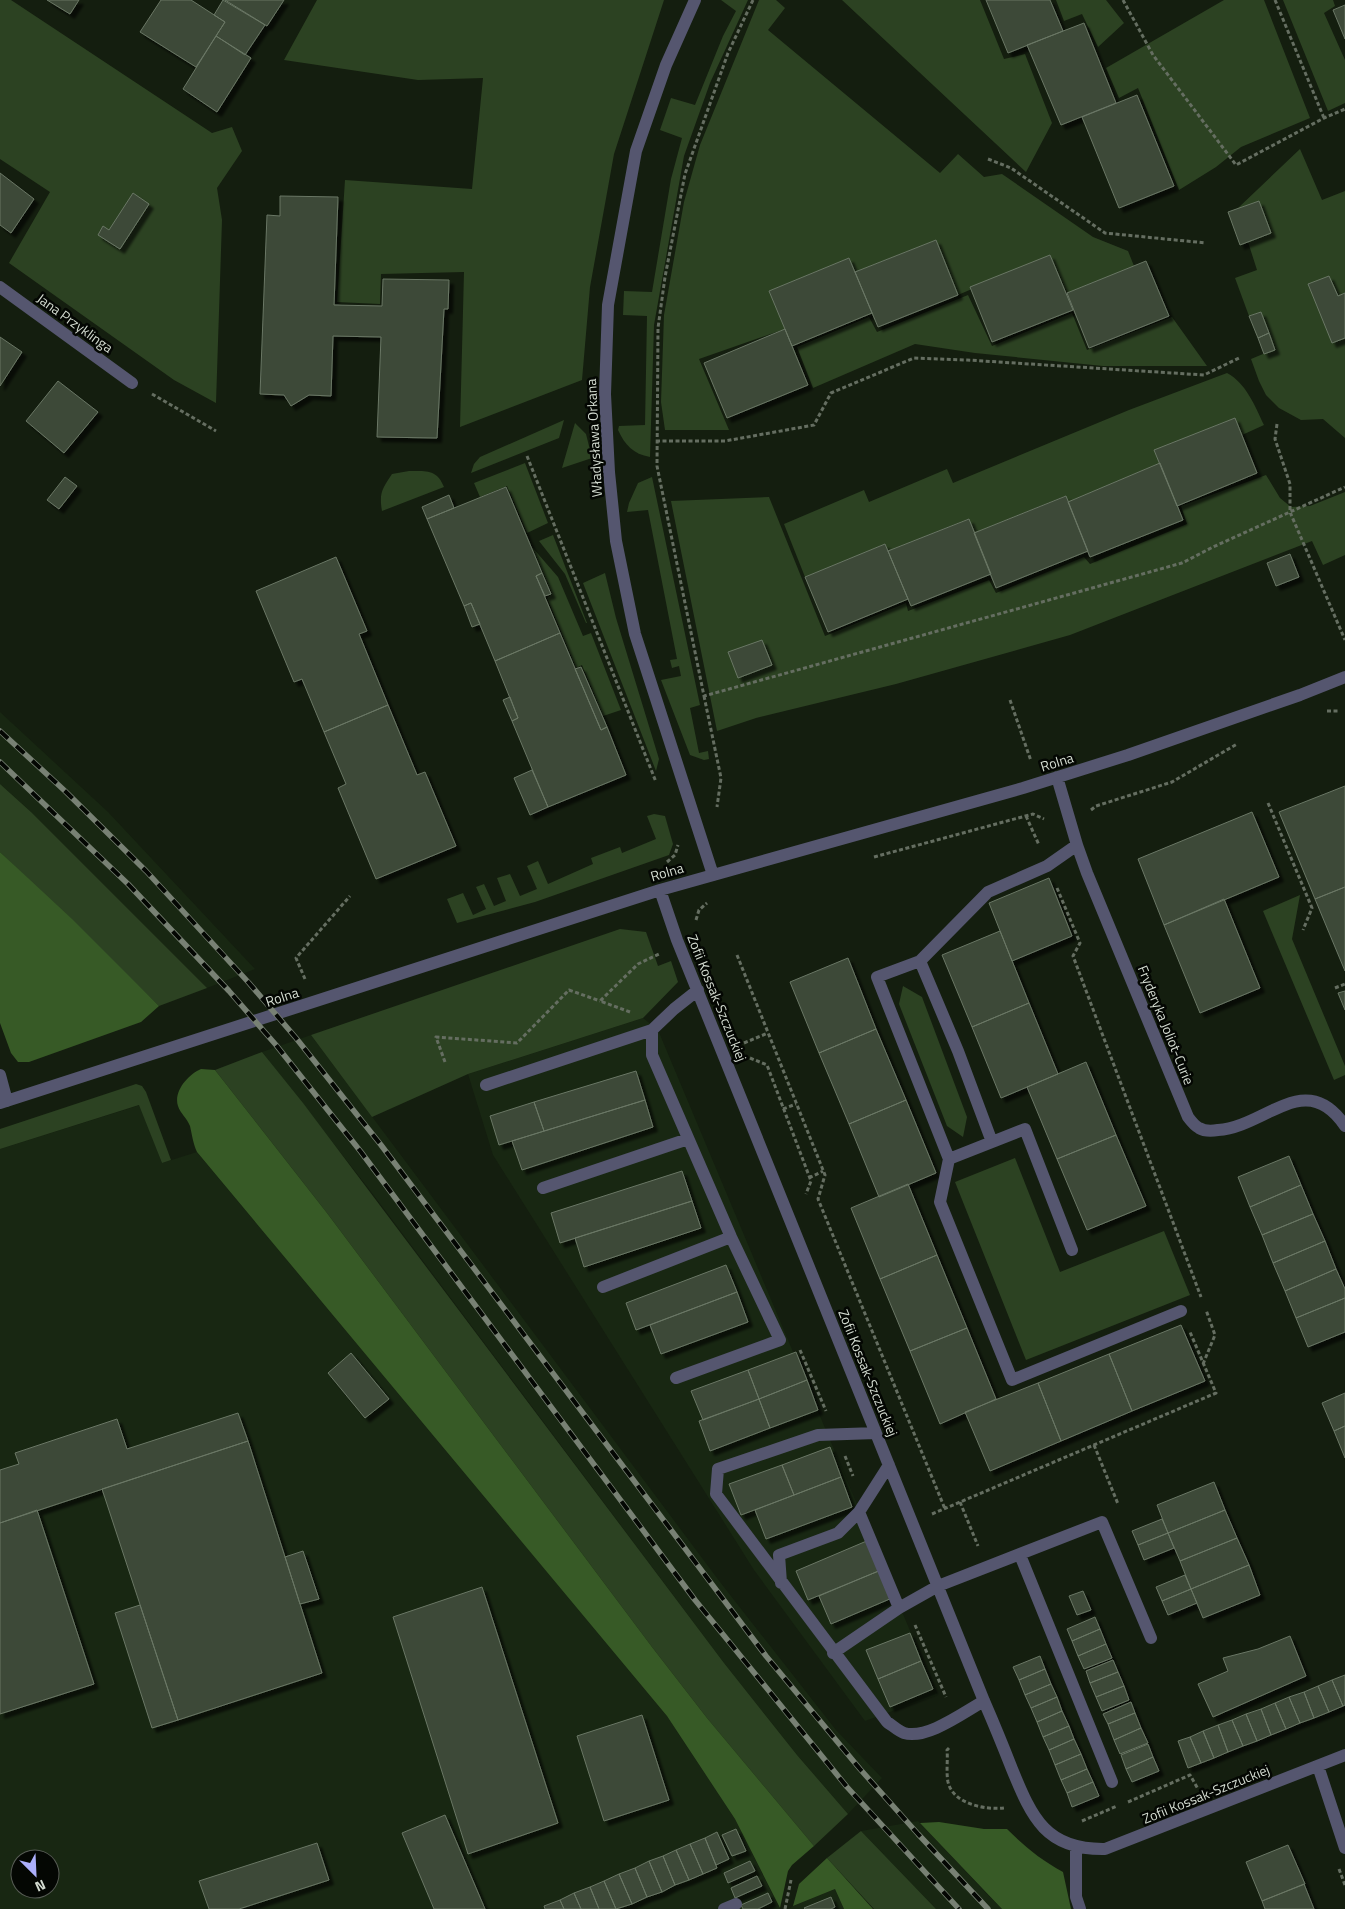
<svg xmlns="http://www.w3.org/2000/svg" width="1345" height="1909" viewBox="0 0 1345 1909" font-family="'Titillium Web',sans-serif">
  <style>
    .built { fill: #182712; fill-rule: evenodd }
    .green { fill: #2c4222 }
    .forest { fill: #375a26 }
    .building { fill: #3c4837; stroke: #6a7765; filter: url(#shadow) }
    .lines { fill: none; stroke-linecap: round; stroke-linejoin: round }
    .path { stroke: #656e61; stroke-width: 3; stroke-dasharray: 4 2.5; stroke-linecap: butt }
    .minor { stroke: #55566f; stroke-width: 12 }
    .rail-casing { stroke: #788174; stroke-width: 5.5 }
    .rail { stroke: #040703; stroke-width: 4; stroke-dasharray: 11; stroke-linecap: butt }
    .labels { text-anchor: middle; stroke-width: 5; stroke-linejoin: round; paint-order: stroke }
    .street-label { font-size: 14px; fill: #d4dcd1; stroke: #040703 }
  </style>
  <defs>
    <filter id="shadow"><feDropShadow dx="4.5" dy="4.5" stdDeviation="1" flood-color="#0009"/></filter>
  </defs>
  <rect width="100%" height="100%" fill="#141e0f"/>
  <path class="built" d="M0,712L108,812L255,969L207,988L31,812L0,784Z
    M643,1018L658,1030L937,1695L865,1721L754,1570L493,1155L468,1074Z
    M311,1035L720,1582L836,1730L882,1778L848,1814L797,1755L724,1663L372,1193L262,1052Z
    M140,1105L162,1163L197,1152L667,1716L735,1819L780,1909H0V1149ZM20,1859H50V1889H20Z
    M918,1821L988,1895L1002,1909H936L861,1831Z
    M835,1889L844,1909H789L793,1906Z"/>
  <path class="green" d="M0,0H11L212,133L232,127L242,151L217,188L222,220L216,403L174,380L9,263L50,192L0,159Z
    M317,0H664L614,154L590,287L582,380L460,427L464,272L381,274L380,304L337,302L345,180L472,189L483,78L418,80L284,60Z
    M721,0H748L710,83L684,156L654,325L650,457C633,454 625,445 618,430L619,426L645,425L647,316L623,315L624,291L652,292L671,179L682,138L660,130L671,98L695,105L723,36L736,11Z
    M759,0H776L785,8L768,30L940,173L958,154L984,177L1002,174L1093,237L1128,251L1134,266L1067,293L1050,255L958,295L936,240L855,272L849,258L769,291L785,329L699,359L729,430H665L661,402L664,315L684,202L700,145Z
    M842,0H980L1004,59L1025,54L1052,123L1026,172Z
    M1056,0H1106L1124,23L1098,47L1082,14L1064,21Z
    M1224,0H1264L1310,118L1241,147L1216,167L1179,190L1138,88L1119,98L1106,68Z
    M1283,0H1333L1335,6L1324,13L1345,60V103L1328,111Z
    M1300,149L1322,200L1345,191V438L1323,419L1301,420L1279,408L1266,395L1259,381L1251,359L1275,349L1261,312L1249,316L1235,278L1257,270L1248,242L1271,233L1259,201L1237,209Z
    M968,295L992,346L1072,313L1087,350L1172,317L1207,366H1103L975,353L915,344L813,388L797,347L869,317L877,332Z
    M1227,373C1246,383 1255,406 1264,425L1242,435L1235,418L1155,450L1160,463L1068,502L1065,496L974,533L968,519L888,551L885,544L805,577L784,524L864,490L869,502L947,469L953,483L1129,410Z
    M564,420L559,438L471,473L474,464L480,457Z
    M575,423L586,434L592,458L562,468Z
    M525,463L548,523L527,533L507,486L480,497L474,483Z
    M409,471C426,471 437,469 444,487L382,511C379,493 382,489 392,474Z
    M1266,475L1280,498L1291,507L1310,506L1345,492V555L1323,565L1312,541L1070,635L896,684L756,718L717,731L671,501L769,497L825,636L906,603L908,611L989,580L996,593L1084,557L1090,564L1187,524L1181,506Z
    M652,477L700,705L690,708L699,753L708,751L709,759L704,760L690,755L661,680L681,676L679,666L672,668L670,660L677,659L648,510L627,512L629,503L638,483Z
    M553,535L587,623H586L565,574L539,541Z
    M532,547L558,577L583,636L591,633L621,710L603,716L582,665L576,668L547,598L552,594Z
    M605,573L616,618L659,759L656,771L583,583Z
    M0,784L31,812L207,988L159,1006L0,852Z
    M654,814L665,816L673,844L669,855L535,902L457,923L447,899L463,893L473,915L486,909L476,887L484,884L494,906L506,901L497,878L510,874L520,896L537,889L527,866L538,861L548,884L593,864L591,858L620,847L622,853L656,839L647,816Z
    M1300,895L1292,939L1345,1066V1075L1334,1080L1263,911Z
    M620,929L646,932L658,966L671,961L678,982L643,1018L468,1074L372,1117L311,1035Z
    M903,986L922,997L967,1117L963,1137L947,1126L899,1004Z
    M262,1052L303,1103L724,1663L797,1755L848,1814L814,1846L707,1718L652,1647L327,1213L215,1070Z
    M136,1084L142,1086L146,1092L171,1160L162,1163L139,1105L0,1149V1129Z
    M1015,1158L1060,1272L1164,1231L1190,1295L1026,1360L955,1182Z
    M861,1831L936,1909H874L827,1858Z"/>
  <path class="forest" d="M0,852L72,919L159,1006L141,1022L29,1062H18L11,1053L0,1023Z
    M201,1069L215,1070L327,1213L652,1647L707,1718L814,1846L792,1865L788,1871L780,1908L735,1819L667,1716L197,1152C193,1143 192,1135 190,1126C187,1118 180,1113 178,1106C173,1091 189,1074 201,1069Z
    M939,1822L984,1829H1007C1024,1846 1041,1860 1063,1872L1071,1909H1002L920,1823Z
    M827,1858L873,1909H874H844L835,1889L793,1906L799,1884Z"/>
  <path class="building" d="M47,0H79L70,14Z
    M161,0H191L225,22L196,67L140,32Z
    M223,0L265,25L245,55L216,36L225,22L214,15Z
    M225,0H284L267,26Z
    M986,0H1050L1063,31L1008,53Z
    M1345,5V39L1333,10Z
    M1084,23L1116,103L1061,125L1027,45Z
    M216,36L251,58L217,112L183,89Z
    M1137,95L1174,186L1119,208L1082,117Z
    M0,173L34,199L11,233L0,225Z
    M133,193L149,204L120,249L98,235L103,226L109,230Z
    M280,196L338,197L334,305L382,306L383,279L449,280L448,309H444L437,438L377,437L381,337L333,336L331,396L309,395L291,406L284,395L260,394L267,215L280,216Z
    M1259,201L1271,233L1240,245L1228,212Z
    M936,240L958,295L878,327L855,272Z
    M1050,255L1073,310L992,342L970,287Z
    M849,258L872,313L792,346L769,291Z
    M1146,261L1169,316L1089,348L1067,293Z
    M1329,276L1338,296L1345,293V338L1332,343L1308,284Z
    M1261,312L1269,333L1258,338L1249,316Z
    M785,329L808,385L727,418L704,363Z
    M1269,333L1275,350L1264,354L1258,338Z
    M0,337L22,352L0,386Z
    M58,381L98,412L64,453L26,421Z
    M1235,418L1257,473L1177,506L1154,450Z
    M1160,463L1183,520L1090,557L1068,502Z
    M65,477L77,486L59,509L47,500Z
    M506,487L542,573L536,576L560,633L495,661L471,603L464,606L427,519Z
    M449,495L454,508L427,519L422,507Z
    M1066,496L1088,551L996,588L974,533Z
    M969,519L991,574L911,606L888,551Z
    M885,544L908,599L828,632L805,577Z
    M1290,554L1299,577L1276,586L1267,563Z
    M336,557L367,631L359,634L388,705L324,732L302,679L294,682L256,591Z
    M542,573L551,594L545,596L536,576Z
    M471,603L480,624L472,627L464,606Z
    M560,633L601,730L607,727L626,775L548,807L512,721L518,718L495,661Z
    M762,640L772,665L738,678L728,652Z
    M581,667L607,727L601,730L575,669Z
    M510,697L518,718L512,721L503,700Z
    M388,705L417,775L425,772L456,846L376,879L338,788L346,784L324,732Z
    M532,770L548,807L530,815L514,778Z
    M1345,786V887L1315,899L1279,812Z
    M1252,812L1279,877L1164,925L1138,859Z
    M1049,878L1072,936L1012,961L989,903Z
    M1345,887V971L1315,899Z
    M1224,899L1260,988L1200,1013L1164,925Z
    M1000,931L1029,1003L972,1027L942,955Z
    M848,958L876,1029L819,1053L790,982Z
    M1345,991V1010L1338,993Z
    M1029,1003L1058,1074L1001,1098L972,1027Z
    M876,1029L906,1100L849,1124L819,1053Z
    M1086,1062L1116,1135L1057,1159L1027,1087Z
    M636,1071L645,1100L544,1131L534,1102Z
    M645,1100L653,1127L522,1170L512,1141Z
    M906,1100L936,1173L879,1197L849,1124Z
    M534,1102L544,1131L499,1145L490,1116Z
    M1116,1135L1146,1206L1087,1230L1057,1159Z
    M1289,1156L1301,1185L1250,1207L1238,1177Z
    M682,1171L692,1201L560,1243L551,1213Z
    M908,1184L937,1255L880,1279L851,1208Z
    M1301,1185L1313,1214L1262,1235L1250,1207Z
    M692,1201L701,1228L584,1267L575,1238Z
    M1313,1214L1325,1241L1273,1263L1262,1235Z
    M1325,1241L1336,1269L1285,1291L1273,1263Z
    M937,1255L967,1328L910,1351L880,1279Z
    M726,1265L737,1292L636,1330L626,1303Z
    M1336,1269L1345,1289V1298L1296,1318L1285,1291Z
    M737,1292L748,1322L661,1354L650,1325Z
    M1345,1298V1332L1308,1347L1296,1318Z
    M1181,1325L1205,1381L1132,1411L1109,1354Z
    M967,1328L996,1399L940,1424L910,1351Z
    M796,1352L807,1380L759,1399L748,1370Z
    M351,1353L389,1399L365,1418L328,1373Z
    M1109,1354L1132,1411L1061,1441L1038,1383Z
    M748,1370L759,1399L703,1420L691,1391Z
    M807,1380L818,1410L770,1428L759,1399Z
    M1038,1383L1061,1441L990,1471L965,1412Z
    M1345,1393V1426L1334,1431L1322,1403Z
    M759,1399L770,1428L710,1451L699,1421Z
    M238,1413L248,1441L0,1523V1470L19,1464L15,1453L117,1419L127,1449Z
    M1345,1426V1458L1334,1431Z
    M248,1441L322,1673L178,1720L102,1489Z
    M830,1447L841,1477L794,1495L782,1465Z
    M782,1465L794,1495L741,1515L729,1484Z
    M841,1477L852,1507L766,1539L755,1510Z
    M1214,1482L1225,1510L1168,1533L1157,1505Z
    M37,1510L94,1684L0,1714V1523Z
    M1225,1510L1237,1538L1180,1561L1168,1533Z
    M1162,1519L1168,1533L1138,1545L1132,1531Z
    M1168,1533L1174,1548L1144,1560L1138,1545Z
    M1237,1538L1249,1565L1191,1589L1180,1561Z
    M869,1540L881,1570L808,1600L796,1571Z
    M303,1551L319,1599L300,1604L285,1557Z
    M1249,1565L1260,1595L1203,1618L1191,1589Z
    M881,1570L892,1598L831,1624L819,1596Z
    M1185,1575L1191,1589L1162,1601L1156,1587Z
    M482,1587L558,1823L468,1854L393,1617Z
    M1191,1589L1197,1603L1168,1615L1162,1601Z
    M1083,1591L1091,1610L1077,1615L1069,1596Z
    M140,1605L178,1720L152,1728L115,1613Z
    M1095,1617L1100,1629L1072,1641L1067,1629Z
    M1100,1629L1106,1644L1078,1656L1072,1641Z
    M910,1633L921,1661L878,1679L866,1650Z
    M1290,1636L1306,1676L1213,1717L1198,1684L1228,1671L1223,1658L1258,1649Z
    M1106,1644L1112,1658L1084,1669L1078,1656Z
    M1040,1656L1045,1669L1019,1680L1013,1667Z
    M1113,1660L1118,1672L1090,1683L1086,1671Z
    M921,1661L933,1689L890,1707L878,1679Z
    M1045,1669L1051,1684L1025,1695L1019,1680Z
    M1118,1672L1124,1686L1096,1697L1090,1683Z
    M1345,1675V1705L1343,1706L1332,1680Z
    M1332,1680L1343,1706L1329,1712L1318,1686Z
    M1051,1684L1057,1697L1031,1708L1025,1695Z
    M1124,1686L1129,1700L1102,1711L1096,1697Z
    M1318,1686L1329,1712L1314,1718L1304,1692Z
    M1304,1692L1314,1718L1300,1723L1289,1697Z
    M1057,1697L1062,1711L1037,1722L1031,1708Z
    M1289,1697L1300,1723L1286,1729L1275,1703Z
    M1131,1702L1135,1713L1108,1724L1103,1714Z
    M1275,1703L1286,1729L1271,1735L1261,1709Z
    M1261,1709L1271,1735L1257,1741L1246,1714Z
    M1062,1711L1069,1726L1043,1737L1037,1722Z
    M1135,1713L1141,1728L1114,1740L1108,1724Z
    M1246,1714L1257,1741L1243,1746L1232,1720Z
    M642,1715L669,1800L604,1821L577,1736Z
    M1232,1720L1243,1746L1228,1752L1218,1725Z
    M1218,1725L1228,1752L1214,1758L1203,1731Z
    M1069,1726L1074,1739L1049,1750L1043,1737Z
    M1141,1728L1148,1743L1120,1754L1114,1740Z
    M1203,1731L1214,1758L1201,1763L1190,1737Z
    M1190,1737L1201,1763L1188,1768L1178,1741Z
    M1074,1739L1081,1754L1055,1765L1049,1750Z
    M1148,1744L1153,1757L1126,1769L1121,1755Z
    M1081,1754L1087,1769L1061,1780L1055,1765Z
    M1153,1757L1159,1771L1132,1782L1126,1769Z
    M1087,1769L1093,1782L1067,1793L1061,1780Z
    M1093,1782L1099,1796L1072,1807L1067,1793Z
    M445,1815L485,1909H434L402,1833Z
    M736,1829L746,1851L732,1856L722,1835Z
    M717,1832L729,1859L716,1865L705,1838Z
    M705,1838L717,1868L703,1874L690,1844Z
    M317,1843L329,1880L239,1909H209L199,1881Z
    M690,1844L703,1874L689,1880L676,1850Z
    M1288,1845L1305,1884L1262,1901L1246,1862Z
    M676,1850L689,1880L675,1885L663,1856Z
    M663,1856L675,1885L662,1892L649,1861Z
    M649,1861L662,1892L647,1897L635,1868Z
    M750,1861L755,1871L728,1883L724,1873Z
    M635,1868L647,1897L632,1904L619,1874Z
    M619,1874L632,1904L616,1909L604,1881Z
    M757,1876L762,1886L735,1898L731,1888Z
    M604,1881L616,1909H599L590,1887Z
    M1304,1884L1314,1909H1265L1262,1901Z
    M590,1887L599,1909H581L574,1893Z
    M574,1893L581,1909H564L560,1900Z
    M768,1893L772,1902L758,1909H743L741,1905Z
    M831,1897L835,1907L831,1909H805L804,1908Z
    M560,1900L564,1909H545L544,1906Z"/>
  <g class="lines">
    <path class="path" d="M753,0L728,53L685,174L665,277L658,328L657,466L704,696L1182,563L1213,547L1345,487
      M1123,0L1153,55L1236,165L1324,118L1345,109
      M1275,0L1324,118
      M988,159L1011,168L1105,233L1206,243
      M152,394L216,431
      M1277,424L1275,439L1290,484V512L1345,640
      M656,441H725L814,425L831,393L914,358L967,360L1204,375L1241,357
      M527,456L656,782
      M704,696L721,778L717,807
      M1010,700L1031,761
      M1327,711H1339
      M1268,803L1312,908L1303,930
      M1091,810L1096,806L1172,782L1237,744
      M1026,816L1039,845
      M874,857L1033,814L1044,819
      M667,862L675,855L678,845
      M1057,888L1080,943L1073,956L1201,1297
      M696,920L699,910L707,903
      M737,955L825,1175L818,1199L945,1509
      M305,979L296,958L350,896
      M1335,988L1345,984
      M630,1012L600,1001L638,964L659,954
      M744,1043L768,1033
      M750,1058L767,1065L811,1181L806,1194
      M445,1062L436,1037L517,1043L569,990L600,1001
      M783,1109L796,1104
      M809,1178L823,1171
      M800,1350L826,1411
      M1203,1364L1215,1335L1206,1310
      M1094,1445L1118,1504
      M845,1456L853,1476
      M960,1502L978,1546
      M932,1514L1216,1393L1190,1332
      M915,1625L946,1697
      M949,1748L947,1750C948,1760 946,1772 948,1782C953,1804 985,1810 1004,1808
      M1128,1802L1190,1775L1198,1789
      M1082,1821L1117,1806
      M1339,1869L1345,1885
      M785,1909L791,1880"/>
    <path class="minor" d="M695,0L666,65L636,151L608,305L605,394L609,472L616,541L635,634L713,875
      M0,287L132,383
      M1057,777L1077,845L1087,873L1188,1117C1191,1121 1195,1126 1199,1128C1204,1131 1212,1131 1218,1130C1265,1127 1306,1068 1345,1126
      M660,890L677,940L984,1701C994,1724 1003,1746 1012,1769C1032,1818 1046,1850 1105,1849L1345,1755
      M920,961L958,1051L992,1142
      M0,1075L7,1101
      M486,1085L652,1030
      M0,1103L660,890L1023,788L1128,755L1300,695L1345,677
      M949,1159L877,977L920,961L988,892L1047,866L1077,845
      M543,1188L688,1139
      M1072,1250L1025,1129L949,1159L940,1202L1012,1380L1181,1311
      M603,1287L731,1237
      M676,1378L780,1340L731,1237L652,1055V1030L674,1009L698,990
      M876,1433L818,1435L718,1469L716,1494L887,1722C892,1725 898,1731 904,1733C927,1740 964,1712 984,1701
      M859,1512L899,1608
      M1020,1555L1112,1782
      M781,1583L779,1555L838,1533L859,1512L889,1465
      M833,1653L899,1608L938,1586L1102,1522L1151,1638
      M1318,1766L1345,1848
      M1076,1846V1897L1080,1909
      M724,1909L736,1904"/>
    <g class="rail-casing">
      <path id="rail" d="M0,731L65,791L146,871L249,983L296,1038L381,1145L766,1656L860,1769L918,1834L988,1909
        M0,762L128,884L229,991L276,1045L361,1152L695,1600L847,1787L959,1909"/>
    </g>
    <use href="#rail" class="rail"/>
  </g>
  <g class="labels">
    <g class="street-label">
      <text transform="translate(75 323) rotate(36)" y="5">Jana Przyklinga</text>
      <text transform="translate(594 438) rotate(-93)" y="5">Władysława Orkana</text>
      <text transform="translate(1057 762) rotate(-17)" y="5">Rolna</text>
      <text transform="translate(667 872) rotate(-16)" y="5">Rolna</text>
      <text transform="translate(282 997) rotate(-18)" y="5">Rolna</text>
      <text transform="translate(717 998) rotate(68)" y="5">Zofii Kossak-Szczuckiej</text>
      <text transform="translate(1166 1025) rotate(68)" y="5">Fryderyka Joliot-Curie</text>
      <text transform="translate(868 1373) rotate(68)" y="5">Zofii Kossak-Szczuckiej</text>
      <text transform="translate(1206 1794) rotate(-22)" y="5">Zofii Kossak-Szczuckiej</text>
    </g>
  </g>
  <g transform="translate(35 1874) rotate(156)"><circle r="24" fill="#040703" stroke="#575c55"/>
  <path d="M0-4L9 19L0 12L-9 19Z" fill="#acaffb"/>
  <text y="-8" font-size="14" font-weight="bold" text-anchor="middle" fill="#d4dcd1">N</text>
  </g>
</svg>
